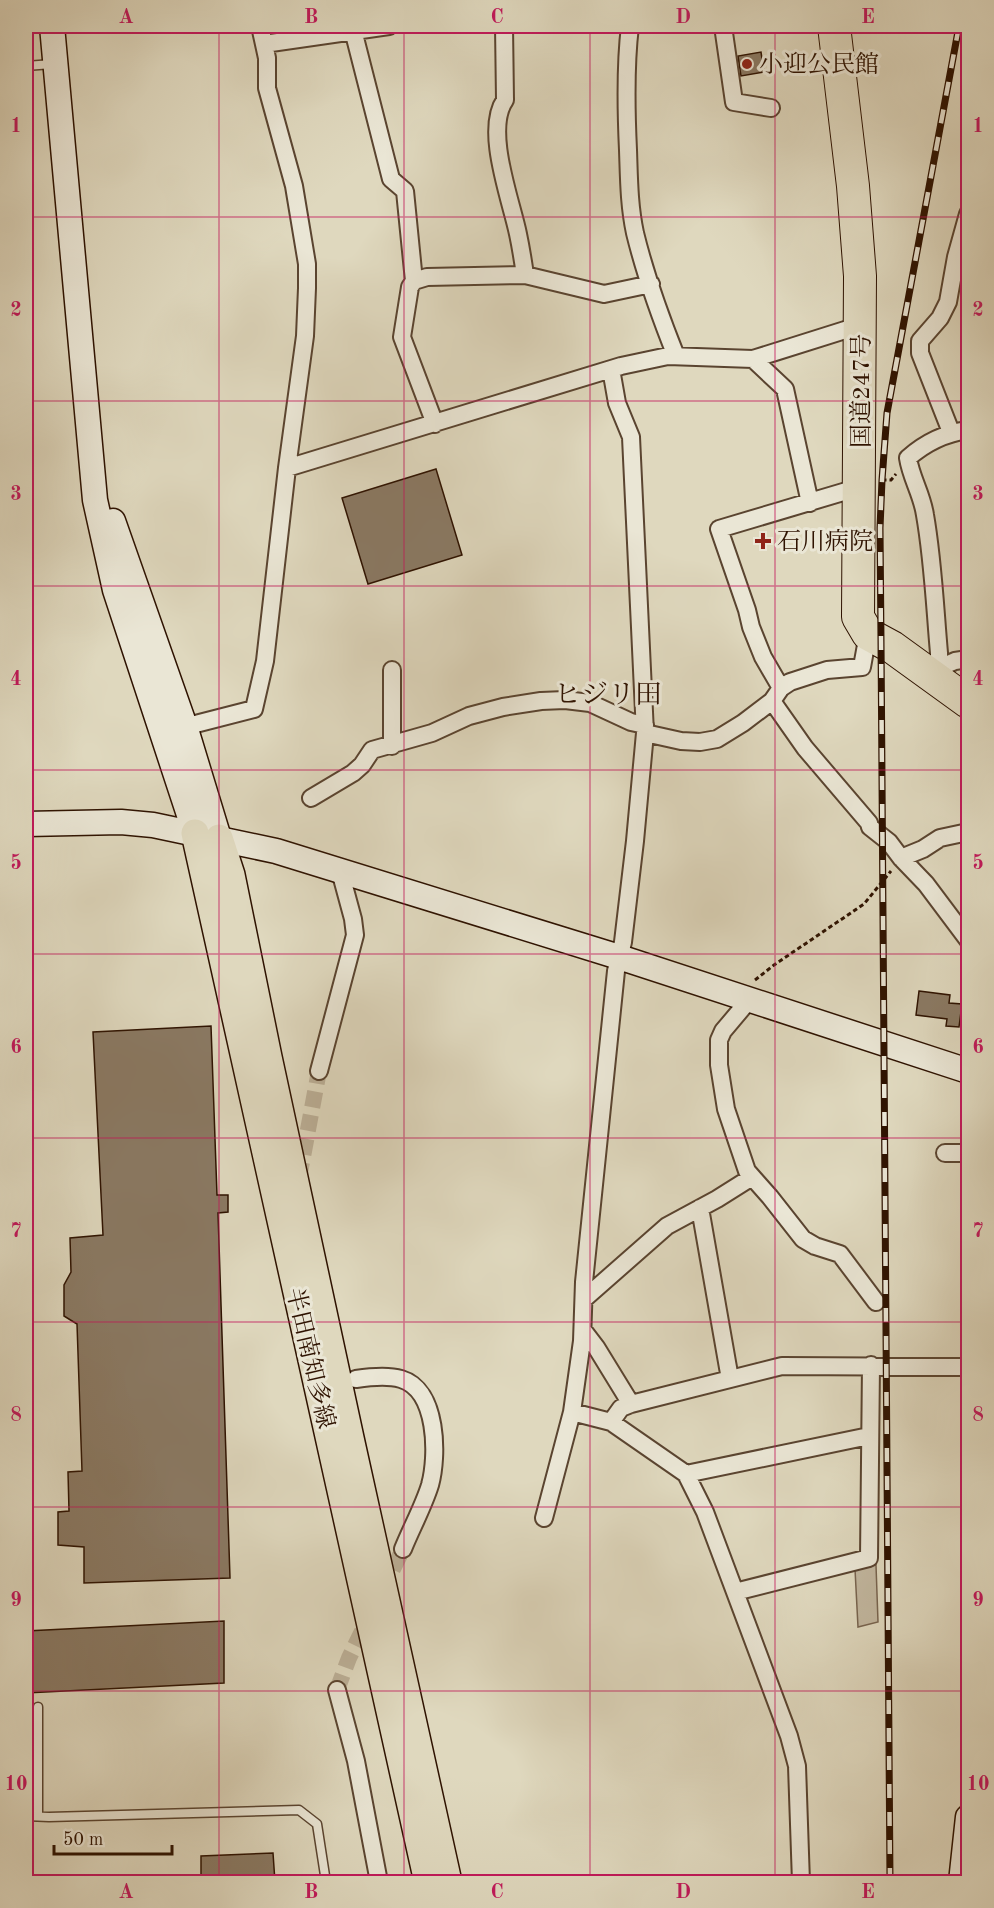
<svg xmlns="http://www.w3.org/2000/svg" width="994" height="1908" viewBox="0 0 994 1908" font-family="'Old Standard TT','Noto Serif JP',serif">
  <style>
    .green { fill: #c1b69e; stroke: #78644f; stroke-width: 1.5 }
    .building { fill: #8a7963; stroke: #2e1200; stroke-width: 1.5 }
    .lines { fill: none; stroke-linecap: round; stroke-linejoin: round }
    .street-tunnel { stroke: #bcb098; stroke-width: 16; stroke-dasharray: 16 8; stroke-linecap: butt }
    .lane-casing { stroke: #5a4430; stroke-width: 11 }
    .street-casing { stroke: #5a4430; stroke-width: 20 }
    .secondary-casing { stroke: #2e1200; stroke-width: 27 }
    .primary-casing { stroke: #2e1200; stroke-width: 30 }
    .highway-casing { stroke: #2e1200; stroke-width: 34 }
    .path { stroke: #2e1200; stroke-width: 3; stroke-dasharray: 4.5 3; stroke-linecap: butt }
    .lane { stroke: #eae6d5; stroke-width: 8 }
    .street { stroke: #eae6d5; stroke-width: 16 }
    .secondary { stroke: #eae6d5; stroke-width: 24 }
    .primary { stroke: #dfd8be; stroke-width: 27 }
    .highway { stroke: #dfd8be; stroke-width: 32 }
    .rail-casing { stroke: #2e1200; stroke-width: 7 }
    .rail { stroke: #eae6d5; stroke-width: 4.5; stroke-dasharray: 14; stroke-linecap: butt }
    .grid { fill: none; stroke: #c2185b; stroke-width: 1.5; stroke-opacity: 0.55 }
    .poi-dot { fill: #8f2418; stroke: #eae6d5; stroke-width: 2 }
    .labels { text-anchor: middle; stroke-width: 6; stroke-linejoin: round; paint-order: stroke }
    .poi-label { font-size: 24px; fill: #2e1200; stroke: #eae6d5; text-anchor: start }
    .street-label { font-size: 24px; fill: #2e1200; stroke: #eae6d5 }
    .quarter-label { font-size: 27px; fill: #2e1200; stroke: #eae6d5 }
    .neatline { fill: none; stroke: #c2185b; stroke-width: 2 }
    .grid-label { font-size: 20px; text-anchor: middle; font-weight: bold; fill: #c2185b }
  </style>
  <rect width="100%" height="100%" fill="#dfd8be"/>
  <filter id="stains"><feTurbulence type="fractalNoise" baseFrequency=".00333" numOctaves="4"/><feColorMatrix values="0 0 0 0 .2 0 0 0 0 .09 0 0 0 0 .02 0 0 0 .5 -.17"/></filter>
  <radialGradient id="worn" r=".72"><stop offset=".6" stop-color="#630" stop-opacity="0"/><stop offset="1" stop-color="#630" stop-opacity=".3"/></radialGradient>
  <path class="green" d="M876,1565L878,1622L858,1627L855,1569Z"/>
  <path class="building" d="M761,52L764,72L741,76L738,56Z
    M436,469L462,555L368,584L342,498Z
    M919,991L950,995L949,1003L962,1004L959,1027L946,1026L947,1019L916,1015Z
    M211,1026L217,1195H228V1212L218,1213L230,1578L84,1583V1547L58,1545V1512L69,1511L68,1472L82,1471L77,1324L64,1316V1285L71,1272L70,1238L103,1235L93,1032Z
    M224,1621V1683L26,1693V1631Z
    M273,1853L275,1882H201V1856Z"/>
  <g class="lines">
    <path class="street-tunnel" d="M299,1178L319,1071
      M382,1591L403,1549
      M337,1690L349,1658L369,1617"/>
    <g class="lane-casing">
      <path id="lane" d="M26,66L52,64
        M26,1816L49,1817L299,1810L317,1824L326,1882
        M38,1816V1707
        M26,1834L28,1882"/>
    </g>
    <g class="street-casing">
      <path id="street" d="M504,26L505,100C484,130 511,200 518,234C521,248 523,261 525,275
        M630,26C625,67 626,108 628,150C629,178 629,205 635,233C645,274 660,316 676,356
        M723,26L734,102L771,108
        M353,30L391,179L405,191L414,281
        M264,44L389,26
        M753,359L785,389L810,503
        M435,424L402,337L410,287L414,281L427,277L525,275L604,294L651,284
        M951,432L920,353V341L940,318L948,302L956,257L968,214
        M287,468L621,366L668,356L753,359L861,325
        M939,668L955,661L968,659
        M933,677L939,668V653C935,608 933,560 925,515C922,494 911,478 908,458C925,443 946,433 968,430
        M781,688L763,657L751,627L747,610L719,529L860,487
        M772,701L805,748L869,823L870,827L889,842L901,858L926,884L968,940
        M176,729L254,709L265,661L287,468L305,336L307,288V264L294,186L267,88V58L260,26
        M645,733L681,741L700,742L717,739L743,723L772,701L781,688L790,682L827,670L862,667L868,634
        M392,746V670
        M311,798L353,773L362,765L372,750L432,733L469,716L503,707L541,701L565,700L590,703L631,722L645,725
        M901,858L923,849L940,838L968,832
        M750,999L723,1031L719,1040V1065L726,1109L747,1171L770,1197L803,1239L815,1246L840,1254L876,1302
        M319,1071L355,935L353,919L340,871
        M945,1153H968
        M700,1208L730,1379
        M584,1299L667,1226L717,1199L752,1177
        M583,1330L596,1347L631,1404
        M356,1379C369,1377 388,1375 401,1379C438,1390 438,1456 430,1485C424,1505 411,1529 403,1549
        M572,1412L611,1422L686,1474L705,1512L789,1736L797,1766L801,1882
        M611,1422L621,1408L631,1404L782,1366L968,1367
        M686,1474L869,1436
        M544,1518L572,1412L582,1341L584,1282L616,971L623,942L635,841L645,733L631,437L617,403L611,369
        M735,1592L869,1558L871,1365
        M337,1690L356,1761L379,1882"/>
    </g>
    <g class="secondary-casing">
      <path id="secondary" d="M52,26L95,500L115,590L195,833
        M113,521L185,726L219,838
        M26,824L121,822L153,825L276,851L619,957L968,1071
        M961,1882L968,1817"/>
    </g>
    <g class="primary-casing">
      <path id="primary" d="M195,833L428,1882
        M219,838L231,875L268,1057L350,1438L448,1882"/>
    </g>
    <g class="highway-casing">
      <path id="highway" d="M834,26L853,186L860,276L858,617L868,634L892,647L968,702"/>
    </g>
    <path class="path" d="M882,480H891L896,474
      M755,980L774,965L864,904L891,871"/>
    <use href="#lane" class="lane"/>
    <use href="#street" class="street"/>
    <use href="#secondary" class="secondary"/>
    <use href="#primary" class="primary"/>
    <use href="#highway" class="highway"/>
    <g class="rail-casing">
      <path id="rail" d="M890,1882L881,641L880,528L882,480L887,413L959,26"/>
    </g>
    <use href="#rail" class="rail"/>
  </g>
  <path class="grid" d="M219,26V1882M404,26V1882M590,26V1882M775,26V1882M26,217H968M26,401H968M26,586H968M26,770H968M26,954H968M26,1138H968M26,1322H968M26,1507H968M26,1691H968"/>
  <g class="poi-dot">
    <circle cx="747" cy="64" r="6"/>
    <path d="M760 532h6v6h6v6h-6v6h-6v-6h-6v-6h6z"/>
  </g>
  <g class="labels">
    <g class="poi-label">
      <text x="759" y="72">小迎公民館</text>
      <text x="777" y="549">石川病院</text>
    </g>
    <g class="street-label">
      <text transform="translate(861 391) rotate(-90)" y="8">国道247号</text>
      <text transform="translate(311 1358) rotate(77)" y="8">半田南知多線</text>
    </g>
    <g class="quarter-label">
      <text x="608" y="703">ヒジリ田</text>
    </g>
  </g>
  <rect width="994" height="1908" fill="none" stroke="#dfd8be" stroke-width="66"/>
  <path d="M54 1845v9h118v-9" fill="none" stroke="#2e1200" stroke-width="3"/>
  <text x="63" y="1845" font-size="18" fill="#2e1200" stroke="#eae6d5" stroke-width="4.5" paint-order="stroke">50 m</text>
  <rect x="33" y="33" width="928" height="1842" class="neatline"/>
  <g class="grid-label">
    <text x="126" y="23">A</text>
    <text x="311" y="23">B</text>
    <text x="497" y="23">C</text>
    <text x="683" y="23">D</text>
    <text x="868" y="23">E</text>
    <text x="16" y="132">1</text>
    <text x="978" y="132">1</text>
    <text x="16" y="316">2</text>
    <text x="978" y="316">2</text>
    <text x="16" y="500">3</text>
    <text x="978" y="500">3</text>
    <text x="16" y="685">4</text>
    <text x="978" y="685">4</text>
    <text x="16" y="869">5</text>
    <text x="978" y="869">5</text>
    <text x="16" y="1053">6</text>
    <text x="978" y="1053">6</text>
    <text x="16" y="1237">7</text>
    <text x="978" y="1237">7</text>
    <text x="16" y="1421">8</text>
    <text x="978" y="1421">8</text>
    <text x="16" y="1606">9</text>
    <text x="978" y="1606">9</text>
    <text x="16" y="1790">10</text>
    <text x="978" y="1790">10</text>
    <text x="126" y="1898">A</text>
    <text x="311" y="1898">B</text>
    <text x="497" y="1898">C</text>
    <text x="683" y="1898">D</text>
    <text x="868" y="1898">E</text>
  </g>
  <rect width="100%" height="100%" filter="url(#stains)"/>
  <rect width="100%" height="100%" fill="url(#worn)"/>
</svg>
